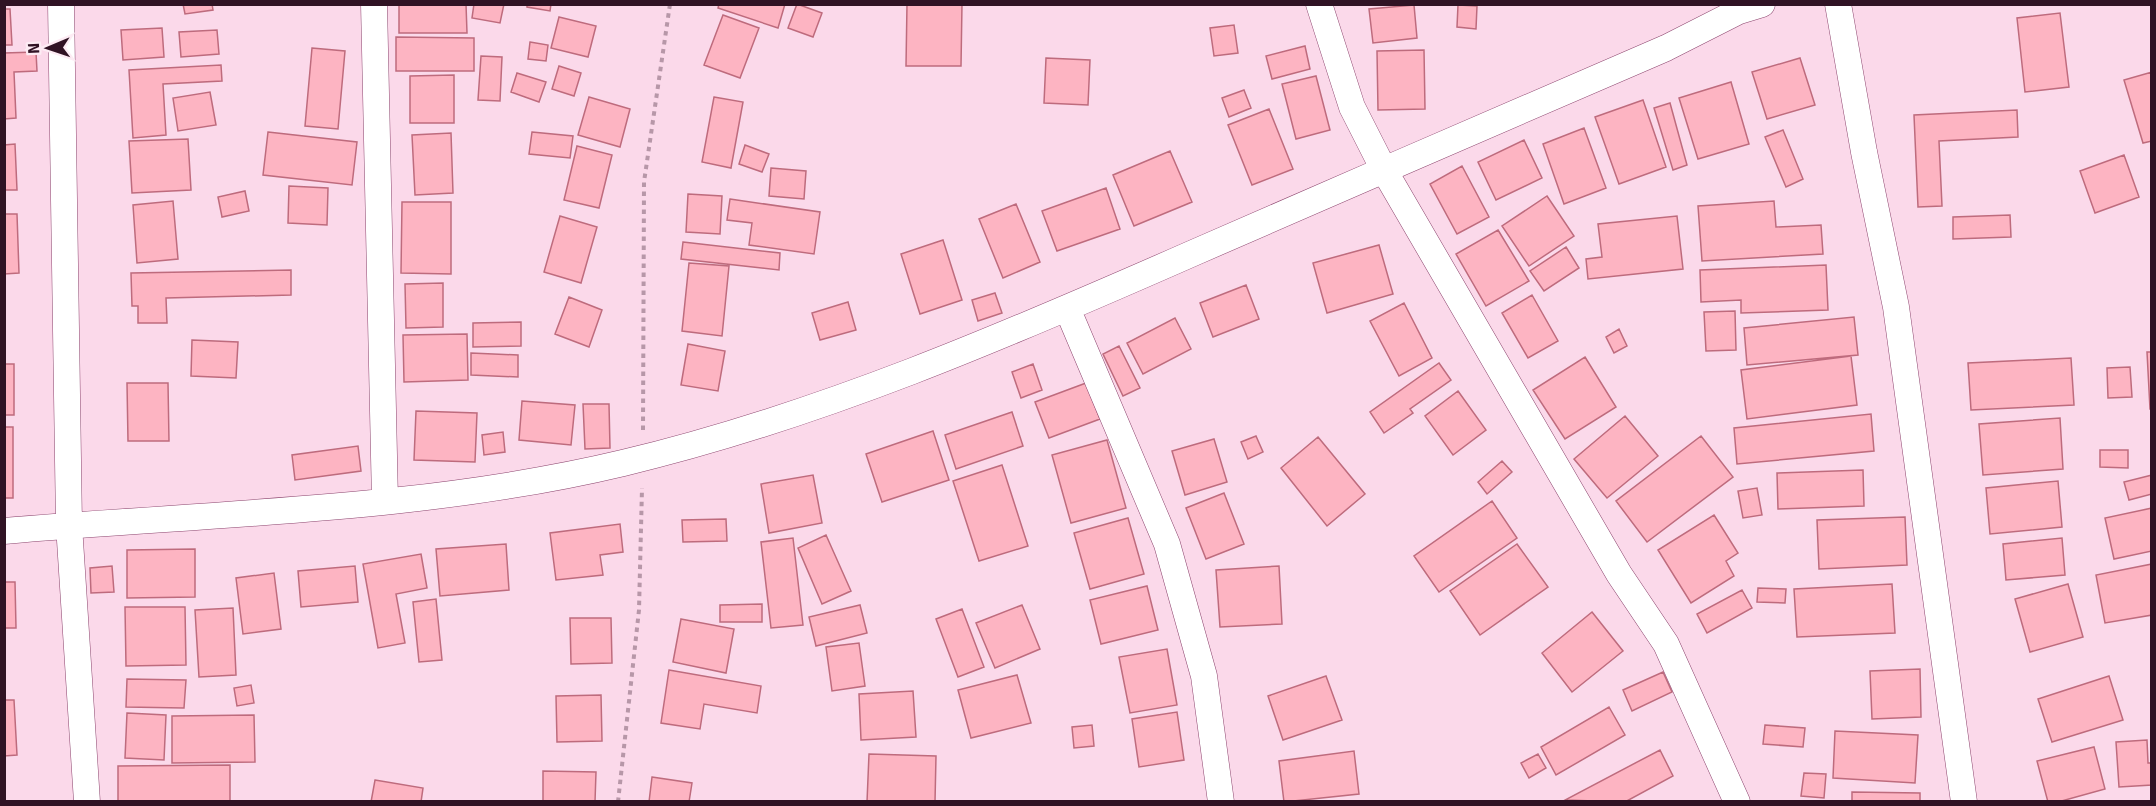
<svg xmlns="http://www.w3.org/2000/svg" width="2156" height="806" viewBox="0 0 2156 806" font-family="Signika,sans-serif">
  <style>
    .building { fill: #fdb4c2; stroke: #be6b7d; stroke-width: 1.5 }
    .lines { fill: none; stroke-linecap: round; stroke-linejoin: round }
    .street-casing { stroke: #8c456e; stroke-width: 27 }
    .path { stroke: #b797a8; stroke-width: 4; stroke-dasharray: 4.5 4.5; stroke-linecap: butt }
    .street { stroke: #fff; stroke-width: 26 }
  </style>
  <rect width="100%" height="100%" fill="#fbd9ea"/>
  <path class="building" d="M183,4H212L213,10L185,14Z
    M399,4H466L467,33H399Z
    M474,4H504L500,23L472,18Z
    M527,4H551L550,11L527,7Z
    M719,4H785L778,28L718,8Z
    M797,4L822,13L813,37L788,28Z
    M907,4H962L961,66H906Z
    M1414,5L1417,38L1373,43L1369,9Z
    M1458,5L1477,6L1476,29L1457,27Z
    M4,9H10L12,45H4Z
    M2060,13L2069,87L2025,92L2017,18Z
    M723,15L759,28L740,78L704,65Z
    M559,17L596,26L588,57L551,48Z
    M1234,25L1238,53L1214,56L1210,28Z
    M162,28L164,57L123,60L121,30Z
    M217,30L219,54L181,57L179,32Z
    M396,37L474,38V71H396Z
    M530,42L548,45L546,61L528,59Z
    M1305,46L1310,69L1272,79L1266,56Z
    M312,48L345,51L338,129L305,126Z
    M1424,50L1425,109L1378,110L1377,51Z
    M36,52L37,71L14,72L16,118L4,119V53Z
    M481,56L502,57L500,101L478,100Z
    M1046,58L1090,60L1088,105L1044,103Z
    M1800,58L1815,105L1767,119L1752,72Z
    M221,65L222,81L163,84L166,135L133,138L129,70Z
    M559,66L581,73L574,96L552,89Z
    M2152,72V141L2143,143L2124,80Z
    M517,73L546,82L539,102L511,92Z
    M454,75V123H410V76Z
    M1316,76L1330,130L1296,139L1282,84Z
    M1731,82L1749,144L1698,159L1679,98Z
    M1244,90L1251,108L1229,117L1222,98Z
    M210,92L216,125L178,131L173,98Z
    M589,97L630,109L620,147L578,135Z
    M714,97L743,102L731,168L702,162Z
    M1643,100L1666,167L1619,184L1595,117Z
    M1670,103L1687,165L1673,170L1654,108Z
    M1269,109L1293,169L1252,185L1228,125Z
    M2017,110L2018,137L1939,141L1942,206L1918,207L1914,115Z
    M1584,128L1606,188L1564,204L1543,144Z
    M1783,130L1803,179L1786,187L1765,137Z
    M268,132L357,142L352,185L263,175Z
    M532,132L573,136L570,158L529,154Z
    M451,133L453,193L415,195L412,135Z
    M188,139L191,190L132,193L129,141Z
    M1524,140L1542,178L1496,200L1478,162Z
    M15,144L17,190H4V145Z
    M745,145L769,154L762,172L739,164Z
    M577,146L612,155L599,208L564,200Z
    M1170,151L1192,202L1134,226L1113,175Z
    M2124,155L2139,197L2095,213L2080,171Z
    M1462,166L1489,217L1457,234L1430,184Z
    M771,168L806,171L804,199L769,196Z
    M289,186L328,188L327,225L288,223Z
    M1106,188L1120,229L1057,251L1042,211Z
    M245,191L249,211L222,217L218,197Z
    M688,194L722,196L720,234L686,232Z
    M1547,196L1574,236L1529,266L1502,226Z
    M730,199L820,212L814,254L749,245L752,223L727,220Z
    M173,201L178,259L137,263L133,205Z
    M1774,201L1776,227L1821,225L1823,254L1702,261L1698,206Z
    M402,202H451V274L401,273Z
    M1016,204L1040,262L1003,278L979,219Z
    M4,214H17L19,273L4,274Z
    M2010,215L2011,237L1953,239V217Z
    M560,216L597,227L581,283L544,272Z
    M1677,216L1683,269L1588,279L1586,259L1602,257L1598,224Z
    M1498,230L1529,281L1486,306L1456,254Z
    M943,240L962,300L920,314L901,254Z
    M683,242L780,253L779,270L681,259Z
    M1379,245L1393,294L1327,313L1313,263Z
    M1566,247L1579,268L1544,291L1530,271Z
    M689,263L729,266L722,336L682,331Z
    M1826,265L1828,310L1741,313V300L1701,302L1700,270Z
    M291,270V295L166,298L167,323H138V306H132L131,273Z
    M443,283V327L406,328L405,284Z
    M1246,285L1259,319L1213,337L1200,303Z
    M995,293L1002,313L978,321L972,300Z
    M1532,295L1558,341L1528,358L1502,313Z
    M569,297L602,310L589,347L555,334Z
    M848,302L856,330L820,340L812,313Z
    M1404,303L1432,358L1399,376L1370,321Z
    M1735,311L1736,350L1706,351L1704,312Z
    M1854,317L1858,355L1747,365L1744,328Z
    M1175,318L1191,349L1143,374L1127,343Z
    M521,322V346L473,347V323Z
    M1619,329L1627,346L1614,353L1606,337Z
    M467,334L468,380L404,382L403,335Z
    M192,340L238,342L236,378L191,376Z
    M688,344L725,351L718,391L681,385Z
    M1119,346L1140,388L1123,396L1103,354Z
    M2147,352H2152V409H2150Z
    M471,353L518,355V377L471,375Z
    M1851,356L1857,405L1747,419L1741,370Z
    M1585,357L1616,407L1565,439L1533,390Z
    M2071,358L2074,405L1971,410L1968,363Z
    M1439,363L1451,380L1410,409L1413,413L1384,433L1370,412Z
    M4,364H14V415H4Z
    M1033,364L1042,390L1021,398L1012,372Z
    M2130,367L2132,397L2108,398L2107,368Z
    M127,383H168L169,441H128Z
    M1086,383L1100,419L1049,438L1035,402Z
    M1458,391L1486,430L1453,455L1425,416Z
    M522,401L575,405L571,445L519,440Z
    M583,404H609L610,448L585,449Z
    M416,411L477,413L475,462L414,460Z
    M1012,412L1023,446L956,469L945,435Z
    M1871,414L1874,451L1737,464L1734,428Z
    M1625,416L1658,456L1607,498L1574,459Z
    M2060,418L2063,469L1983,475L1979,424Z
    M4,427H13V498H4Z
    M933,431L949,480L882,502L866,454Z
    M503,432L505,452L484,455L482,435Z
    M1256,436L1263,452L1248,459L1241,442Z
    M1701,436L1733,477L1647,542L1616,501Z
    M1318,437L1365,494L1327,526L1281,468Z
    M1214,439L1227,482L1185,495L1172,451Z
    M1107,440L1126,508L1071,523L1052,455Z
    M358,446L361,471L295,480L292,455Z
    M2100,450H2128V468L2100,467Z
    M1502,461L1512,472L1487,494L1478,482Z
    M1002,465L1028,546L979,561L953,481Z
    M1863,470L1864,506L1778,509L1777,473Z
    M813,475L822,523L769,533L761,484Z
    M2152,475V494L2129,500L2124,482Z
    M2058,481L2062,527L1990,534L1986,488Z
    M1757,488L1762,515L1743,518L1738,491Z
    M1224,493L1244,544L1206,559L1186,508Z
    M1492,501L1517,538L1439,592L1414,556Z
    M2152,508V551L2114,559L2105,518Z
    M1714,515L1738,553L1726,561L1734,576L1691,603L1658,550Z
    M1905,517L1907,565L1819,569L1817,520Z
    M1128,518L1144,574L1090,589L1074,533Z
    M726,519L727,541L683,542L682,520Z
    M620,524L623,552L600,555L603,575L556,580L550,533Z
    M826,535L851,591L822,604L798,548Z
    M793,538L803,625L771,628L761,542Z
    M2062,538L2065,575L2006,580L2003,544Z
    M506,544L509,590L440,596L436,549Z
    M1517,544L1548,587L1480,635L1450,591Z
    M195,549V597L127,598V550Z
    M421,554L427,588L396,594L405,643L378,648L363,564Z
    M2152,564V615L2105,623L2096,575Z
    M112,566L114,592L91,593L90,568Z
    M355,566L358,602L301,607L298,571Z
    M1279,566L1282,624L1220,627L1216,570Z
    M274,573L281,629L243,634L236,578Z
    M4,582H15L16,628H4Z
    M1892,584L1895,633L1797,637L1794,589Z
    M2068,584L2083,637L2030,652L2015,599Z
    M1147,586L1158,630L1101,644L1090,600Z
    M1758,588L1786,589L1785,603L1757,602Z
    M1742,590L1752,608L1707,633L1697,614Z
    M436,599L442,660L419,662L413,602Z
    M762,604V622H720V605Z
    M860,605L867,633L816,646L809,617Z
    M1022,605L1040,649L995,668L976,623Z
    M125,607H185L186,665L126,666Z
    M233,608L236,675L199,677L195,610Z
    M962,609L984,667L958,677L936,619Z
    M1592,612L1623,651L1572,692L1542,653Z
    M570,618H611L612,663L571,664Z
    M681,619L734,629L726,673L673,662Z
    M859,643L865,686L832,691L826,647Z
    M1167,649L1177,705L1130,713L1119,657Z
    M1920,669L1921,717L1872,719L1870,671Z
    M669,670L761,686L757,713L704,704L700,729L661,723Z
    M1663,672L1672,692L1632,711L1623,690Z
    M1017,675L1031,723L971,738L958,690Z
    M1326,676L1342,720L1283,740L1268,696Z
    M2109,676L2123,720L2052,742L2038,699Z
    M127,679L186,680L184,708L126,707Z
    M251,685L254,703L237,706L234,688Z
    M913,691L916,737L861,740L859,694Z
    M601,695L602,741L557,742L556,696Z
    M4,700H14L17,755L4,756Z
    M1609,707L1625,735L1556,775L1541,747Z
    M1177,712L1184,760L1139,767L1132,719Z
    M127,713L166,715L164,760L125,758Z
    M254,715L255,762L172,763V716Z
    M1092,725L1094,746L1074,748L1072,727Z
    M1765,725L1805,728L1803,747L1763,744Z
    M1835,731L1918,735L1915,783L1833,778Z
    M2147,740L2148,763H2152V785L2119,787L2116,742Z
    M2094,747L2105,789L2058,802H2048L2037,761Z
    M1660,750L1673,776L1625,802L1565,800Z
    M1354,751L1359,794L1284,802L1279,761Z
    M869,754L936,756L935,802H867Z
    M1538,754L1546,768L1529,778L1521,763Z
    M230,765V802H118V766Z
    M543,771L596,772L595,802H543Z
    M1804,773L1826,774L1824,798L1801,796Z
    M652,777L692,783L689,802H649Z
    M375,780L423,788L421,802H371Z
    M1852,792L1920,793V802H1852Z"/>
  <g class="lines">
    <g class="street-casing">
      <path id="street" d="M61,4L69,525L87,802
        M374,4L385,501
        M1319,4L1352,107L1384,170L1619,574L1666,644L1737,802
        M1838,4L1864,152L1896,307L1964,802
        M1067,308L1167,544L1204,676L1221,802
        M4,531C210,513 422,511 623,463C820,416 1007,335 1191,254C1349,185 1508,116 1666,48L1739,11L1762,4"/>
    </g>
    <path class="path" d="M643,430L644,182L670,4
      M618,802L639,610L642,488"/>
    <use href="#street" class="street"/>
  </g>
  <rect width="2156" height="806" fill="none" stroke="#301324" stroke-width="12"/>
  <g transform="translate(48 48) rotate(268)" stroke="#fdecf4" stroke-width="4.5" paint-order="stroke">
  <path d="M0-4.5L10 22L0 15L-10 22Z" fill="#301324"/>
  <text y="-9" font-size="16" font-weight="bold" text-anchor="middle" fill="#301324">N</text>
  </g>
</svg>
